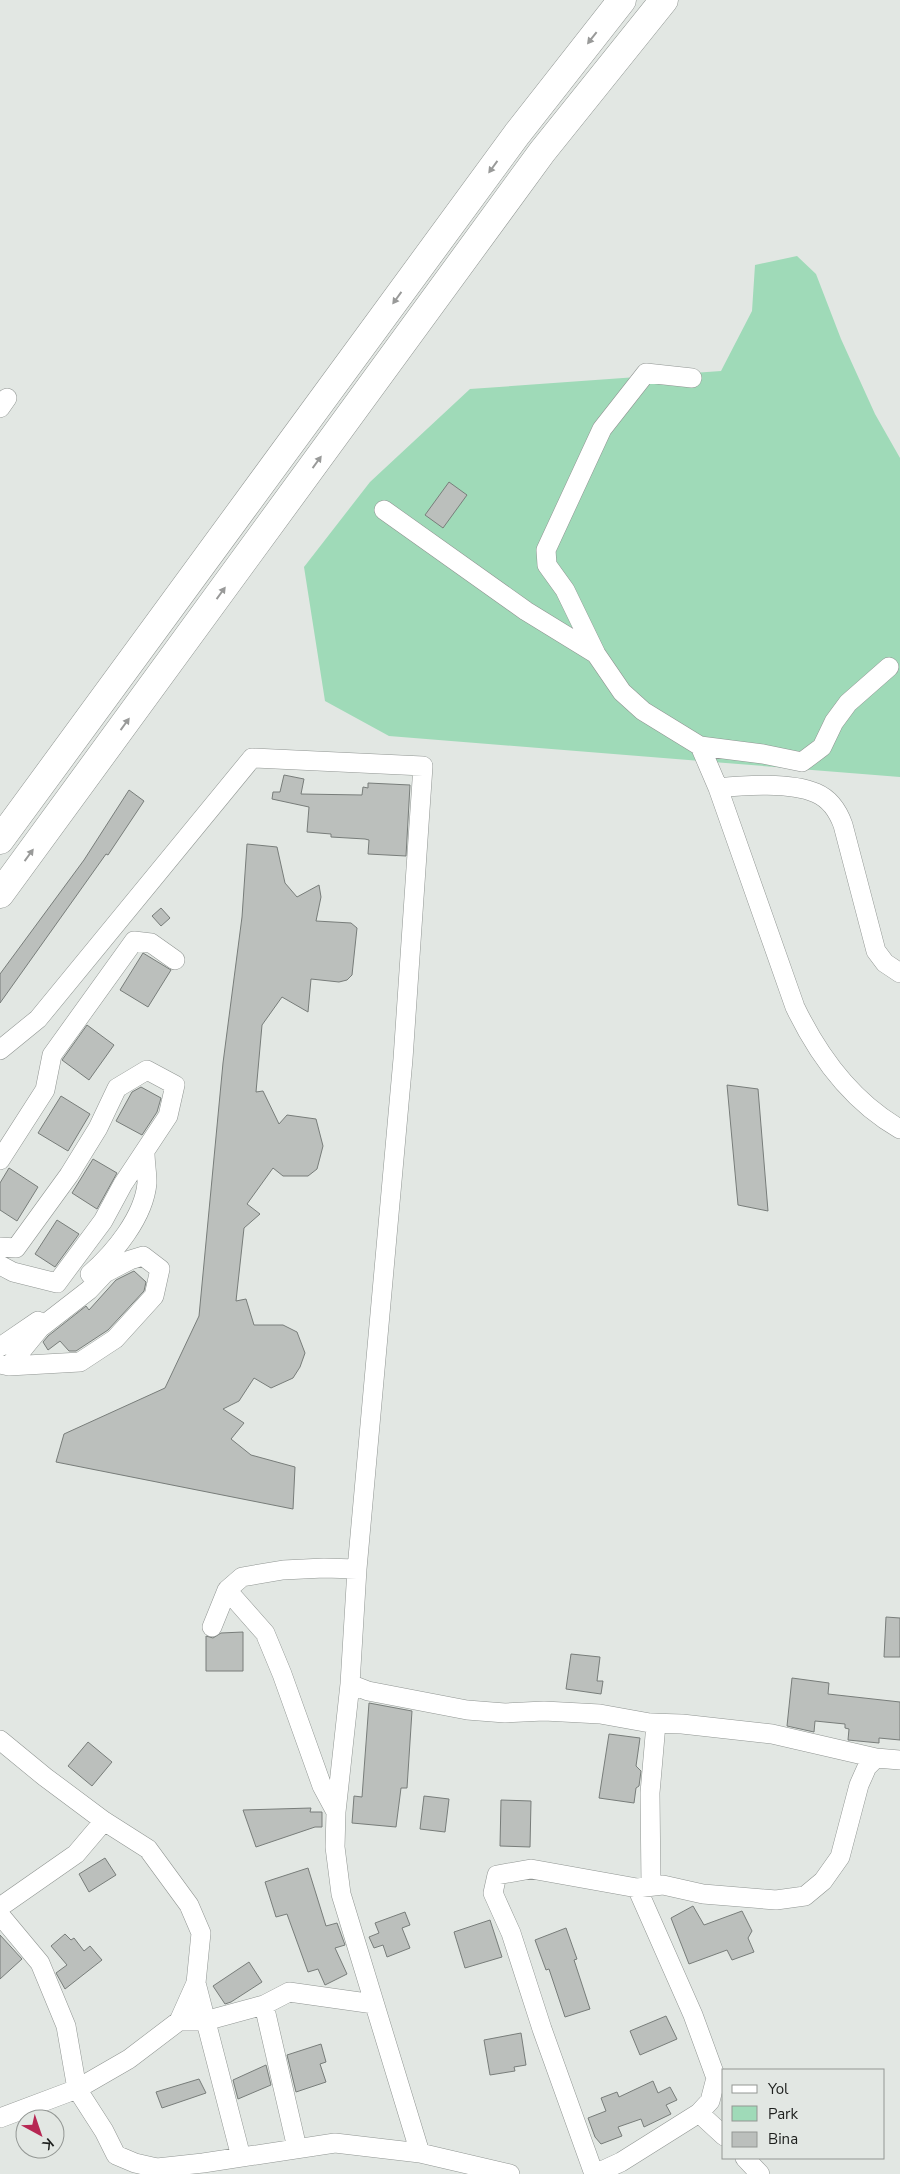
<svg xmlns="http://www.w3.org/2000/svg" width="900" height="2174" viewBox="0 0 900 2174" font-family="'Nunito Sans',sans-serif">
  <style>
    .green { fill: #9fdab8 }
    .building { fill: #bbbfbc; stroke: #787d7a }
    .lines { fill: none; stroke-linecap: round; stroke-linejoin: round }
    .minor-casing { stroke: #909592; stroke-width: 20 }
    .highway-casing { stroke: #909592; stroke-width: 29 }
    .minor { stroke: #fff; stroke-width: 19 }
    .highway { stroke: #fff; stroke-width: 28 }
    .oneway { fill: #999a99 }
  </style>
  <rect width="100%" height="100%" fill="#e2e7e3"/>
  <path class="green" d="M797,256L816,274L841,339L875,414L900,458V777L389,736L325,701L304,567L370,482L470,389L721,371L752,311L755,265Z"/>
  <path class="building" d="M449,482L467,495L443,528L425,515Z
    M284,775L304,779L301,794L362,795L363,787L368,788V783L410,785L406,856L368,854L369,840L365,839L331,837V834L307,832L309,807L272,799L273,792H280Z
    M129,790L144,801L108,855L106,854L0,1003V974L84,860Z
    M247,844L277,847L285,883L297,897L319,885L321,897L316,921L351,923L357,928L352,975L347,980L339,982L311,979L308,1012L282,997L262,1025L256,1092L263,1091L279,1124L287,1115L316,1119L323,1146L317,1169L308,1176H283L273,1168L247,1204L260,1214L244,1228L236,1301L246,1299L254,1325H283L297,1332L305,1353L300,1367L293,1378L271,1388L254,1378L239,1401L223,1409L244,1423L231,1439L251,1455L295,1467L293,1509L56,1462L64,1434L165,1388L199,1316L223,1063L242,917Z
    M161,908L170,918L161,926L152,916Z
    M143,953L171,970L148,1007L120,990Z
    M87,1025L114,1045L89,1080L62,1060Z
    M727,1085L758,1089L768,1211L738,1205Z
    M141,1087L161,1098L157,1112L142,1135L116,1121L132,1092Z
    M61,1096L90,1114L68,1151L38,1133Z
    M93,1159L117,1173L97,1209L72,1193Z
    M9,1168L38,1187L17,1221L0,1210V1183Z
    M57,1220L79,1234L55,1267L35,1254Z
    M134,1271L146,1282L144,1291L108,1330L76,1351H69L60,1341L48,1350L43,1342L48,1336L86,1306L89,1310L116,1280Z
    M886,1617L900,1618V1657H884Z
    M243,1632V1671H206V1636L213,1638L221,1633Z
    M571,1654L600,1657L597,1681H603L601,1694L566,1689Z
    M792,1678L829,1683L828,1694L900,1702V1740L879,1738V1743L848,1740L849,1729L845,1728V1724L815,1721L814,1732L787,1726Z
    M369,1703L412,1711L407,1788H401L396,1827L352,1823L354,1796L362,1797Z
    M609,1734L640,1738L636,1766L641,1771L639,1786L636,1788L634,1803L599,1798Z
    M88,1742L112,1762L92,1786L68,1766Z
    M424,1796L449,1799L445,1832L420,1829Z
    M501,1800L531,1801L530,1847L500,1846Z
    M311,1808L310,1812H322V1827H315L256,1847L243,1810Z
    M105,1858L116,1875L89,1892L79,1874Z
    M308,1868L326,1926L337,1923L345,1945L335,1948L347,1974L325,1985L318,1969L308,1972L287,1914L276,1917L265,1882Z
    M693,1906L704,1925L742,1911L752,1931L748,1938L754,1952L732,1960L727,1950L689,1964L671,1918Z
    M405,1912L410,1925L402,1928L410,1948L387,1957L383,1945L374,1948L369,1937L379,1933L375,1923Z
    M490,1920L502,1957L465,1968L454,1932Z
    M566,1928L577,1959L574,1960L590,2009L565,2017L549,1969L546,1970L535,1940Z
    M65,1934L71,1940L74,1938L84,1951L90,1946L102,1960L65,1989L56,1973L67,1965L51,1946Z
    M0,1935L22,1959L0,1979Z
    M249,1962L262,1982L231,2002L225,2004L213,1986Z
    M666,2016L677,2039L640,2055L630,2031Z
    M521,2033L526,2065L514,2067L515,2071L490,2075L484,2040Z
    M321,2044L326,2062L320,2064L326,2082L296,2092L287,2055Z
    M266,2065L271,2085L238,2099L233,2080Z
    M199,2079L206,2093L162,2108L156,2092Z
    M653,2081L658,2093L670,2087L677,2100L666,2105L671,2114L644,2127L641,2119L618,2127L622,2136L601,2144L595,2137L588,2118L606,2111L601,2098L617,2092L619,2097Z"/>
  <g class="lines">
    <g class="minor-casing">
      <path id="minor" d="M692,378L646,373L602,429L546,550L547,565L565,590L596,654L622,692L643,711L700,746L718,788L795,1007C819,1057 851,1101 900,1129
        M0,408L7,398
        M384,510L526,611L596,654
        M700,746L763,754L802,762L822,747L834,722L848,703L889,667
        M718,788C744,785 791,782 816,793C830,799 838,811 843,825L876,951L885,963L900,973
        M0,1050L38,1019L252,758L423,766L403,1059L357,1569L350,1684L336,1812L335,1847L341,1894L420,2153
        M0,1160L45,1090L52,1055L134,941L151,943L175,960
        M0,1247L16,1248L69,1175L98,1128L117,1088L147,1070L175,1085L168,1116L123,1184L103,1221L57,1283L13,1272L0,1265
        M90,1274C114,1253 144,1217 147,1183C147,1173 145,1162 145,1152
        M0,1347L38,1321
        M0,1364L9,1366L80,1362L115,1339L154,1296L160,1269L143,1256L130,1260L105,1273L89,1290L40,1328L9,1366
        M212,1627L227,1590
        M350,1684L368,1691L467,1710L505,1713L544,1711L600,1714L650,1723L682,1724L772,1734L876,1758
        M0,1740L45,1777L104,1821L148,1849L189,1905L201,1933L196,1983L179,2021L129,2059L77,2089L0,2118
        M336,1812L322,1786L282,1674L265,1633L227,1590L242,1577L283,1570L324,1568L357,1569
        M651,1886L650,1793L656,1724
        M0,1907L76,1854L104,1821
        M0,1915L40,1963L66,2026L77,2089L104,2131L116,2155L135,2163L157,2168L203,2163L335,2143L420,2153L510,2174
        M196,1983L241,2157
        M264,2005L297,2148
        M179,2021H205L264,2005L289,1992L374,2004
        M699,2113L724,2136
        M745,2158L760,2174
        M594,2174L542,2029L511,1933L493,1893L497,1875L531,1869L637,1888L663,1885L703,1894L776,1900L805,1896L823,1881L840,1857L859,1785L867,1767L876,1758L900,1760
        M595,2174L621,2162L699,2113L710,2101L716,2078L693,2015L637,1888"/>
    </g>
    <g class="highway-casing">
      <path id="highway" d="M0,840L517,134L622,0
        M0,894L542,152L664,0"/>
    </g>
    <use href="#minor" class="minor"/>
    <use href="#highway" class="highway"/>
  </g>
  <defs><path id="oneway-solid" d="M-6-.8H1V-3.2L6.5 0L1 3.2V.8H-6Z" transform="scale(1.25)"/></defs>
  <g class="oneway">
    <use href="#oneway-solid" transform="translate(592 38) rotate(128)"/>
    <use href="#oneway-solid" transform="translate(493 167) rotate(126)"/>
    <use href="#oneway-solid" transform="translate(397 298) rotate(126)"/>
    <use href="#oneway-solid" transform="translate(317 462) rotate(-54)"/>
    <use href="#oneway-solid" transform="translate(221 593) rotate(-54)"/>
    <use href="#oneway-solid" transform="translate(125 724) rotate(-54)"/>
    <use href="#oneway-solid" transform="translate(29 855) rotate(-54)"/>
  </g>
  <rect x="722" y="2069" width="162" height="90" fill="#e2e7e3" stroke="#939794"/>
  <rect x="732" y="2085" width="25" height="8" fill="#ffffff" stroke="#939794"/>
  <text x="768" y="2094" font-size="15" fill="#1d1f1d">Yol</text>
  <rect x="732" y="2106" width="25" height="15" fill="#9fdab8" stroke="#939794"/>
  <text x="768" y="2119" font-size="15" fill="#1d1f1d">Park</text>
  <rect x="732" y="2132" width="25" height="15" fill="#bbbfbc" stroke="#939794"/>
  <text x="768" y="2144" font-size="15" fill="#1d1f1d">Bina</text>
  <g transform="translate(40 2134) rotate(140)"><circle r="24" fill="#e2e7e3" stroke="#939794"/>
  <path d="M0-4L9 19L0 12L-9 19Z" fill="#b72753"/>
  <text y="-8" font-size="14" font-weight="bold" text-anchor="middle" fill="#1d1f1d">K</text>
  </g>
</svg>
